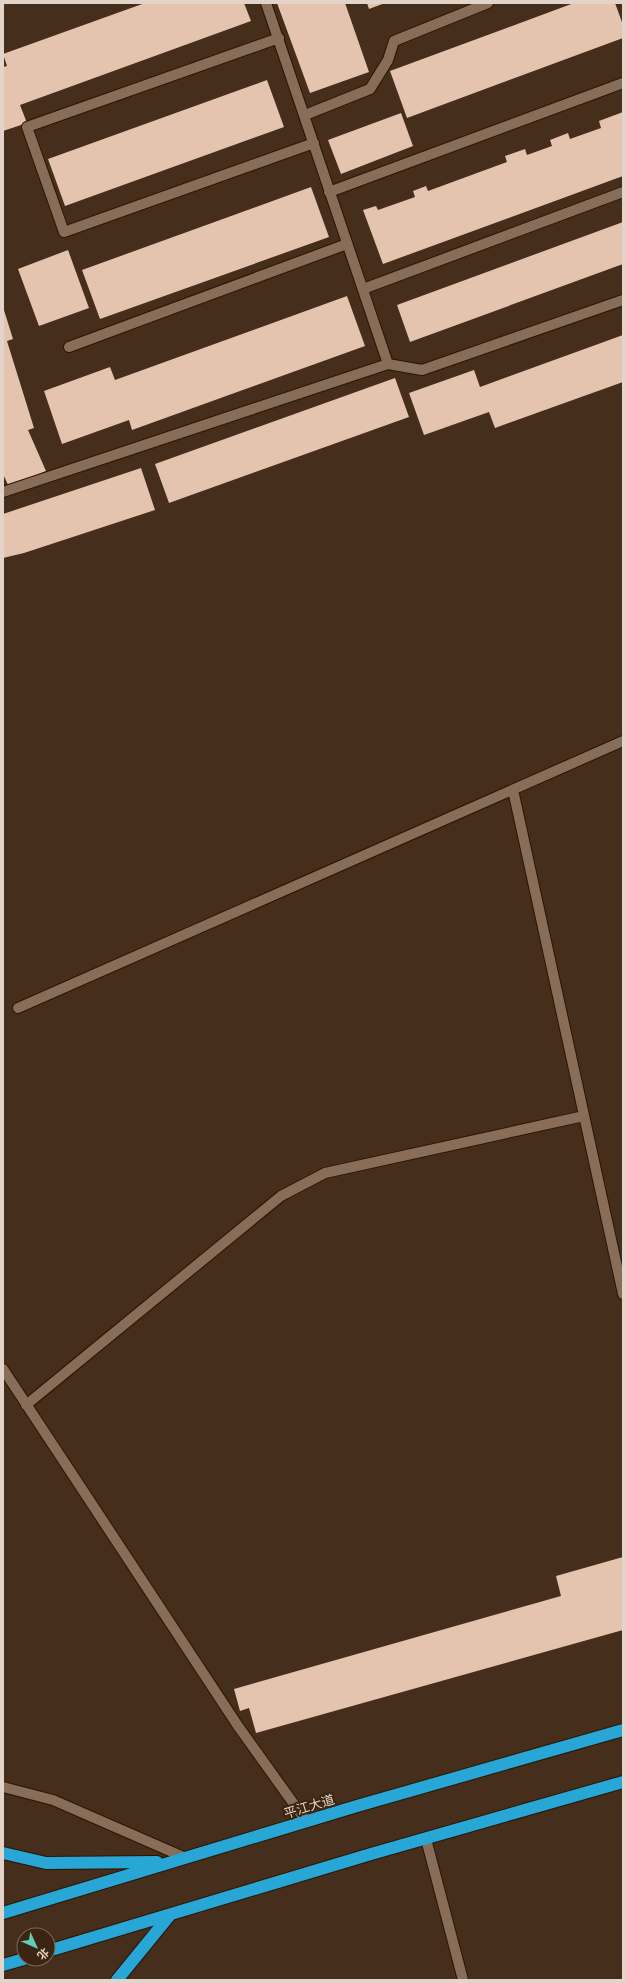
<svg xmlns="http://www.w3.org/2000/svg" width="626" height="1983" viewBox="0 0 626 1983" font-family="'Playfair Display','Noto Sans SC',serif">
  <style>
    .building { fill: #e4c3af }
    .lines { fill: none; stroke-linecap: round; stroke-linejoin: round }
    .lane-casing { stroke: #2b1503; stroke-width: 12 }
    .street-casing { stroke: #2b1503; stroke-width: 12 }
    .secondary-casing { stroke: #2b1503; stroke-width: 12 }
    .highway-casing { stroke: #2b1503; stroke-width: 14 }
    .lane { stroke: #886d58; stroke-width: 10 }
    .street { stroke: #886d58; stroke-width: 10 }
    .secondary { stroke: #886d58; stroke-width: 10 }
    .highway { stroke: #28a6d5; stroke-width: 12 }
    .labels { text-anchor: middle; stroke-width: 4; stroke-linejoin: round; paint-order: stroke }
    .street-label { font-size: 13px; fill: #e3d3c8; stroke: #3b2411 }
  </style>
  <rect width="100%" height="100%" fill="#452e1b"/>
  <path class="building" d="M145,3H244L251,21L20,105L27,123L3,131V67L7,66L3,54Z
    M277,3H345L369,72L310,93Z
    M367,3H385L369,9Z
    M574,3H615L623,25V38L407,118L390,71Z
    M267,80L284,127L65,206L48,159Z
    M623,112V176L383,264L363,210L376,206L378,210L415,197L413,191L426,186L428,191L507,162L505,156L525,149L527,155L552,146L550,140L568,133L570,139L601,128L599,121Z
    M401,113L413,146L341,174L328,140Z
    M311,187L329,237L100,319L82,270Z
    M623,222V264L410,342L397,305Z
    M68,250L89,308L39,326L18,269Z
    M347,296L365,346L132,430L129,420L62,444L44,391L110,367L115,380Z
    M3,307L13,339L7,341L34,428L28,430L46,471L9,487L3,474Z
    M623,335V382L495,428L489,412L424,435L409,393L474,370L480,387Z
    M395,378L409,417L169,503L155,464Z
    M141,468L155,510L24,553L3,558V514Z
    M623,1557V1630L256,1733L249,1708L240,1711L234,1689L561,1596L556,1576Z"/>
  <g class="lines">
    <g class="lane-casing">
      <path id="lane" d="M266,3L388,364
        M279,38L27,127L64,232L314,143
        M305,115L370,89L388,60L394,41L488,3
        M329,192L623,83
        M363,289L623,192
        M69,347L347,244
        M3,492L388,364L422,370L623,300
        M3,1369L238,1726L306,1821
        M26,1405L281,1196L325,1173L584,1116
        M3,1787L53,1800L186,1858"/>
    </g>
    <g class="street-casing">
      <path id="street" d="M513,790L623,1294
        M18,1008L623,741"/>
    </g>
    <g class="secondary-casing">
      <path id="secondary" d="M426,1839L463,1980"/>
    </g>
    <g class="highway-casing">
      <path id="highway" d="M3,1853L46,1863L157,1862
        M3,1913L357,1806L623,1730
        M48,1951L371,1854L623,1782
        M3,1965L24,1959
        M117,1980L170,1915"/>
    </g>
    <use href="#lane" class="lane"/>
    <use href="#street" class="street"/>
    <use href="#secondary" class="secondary"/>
    <use href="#highway" class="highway"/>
  </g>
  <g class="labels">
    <g class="street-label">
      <text transform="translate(309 1806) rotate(-17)" y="5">平江大道</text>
    </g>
  </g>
  <rect width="626" height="1983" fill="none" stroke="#e3d3c8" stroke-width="8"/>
  <g transform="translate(36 1947) rotate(135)"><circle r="19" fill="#3b2411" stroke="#7e6a5a"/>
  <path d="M0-3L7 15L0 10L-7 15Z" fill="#5eceb8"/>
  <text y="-6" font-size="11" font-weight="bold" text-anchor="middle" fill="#e3d3c8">北</text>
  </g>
</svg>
